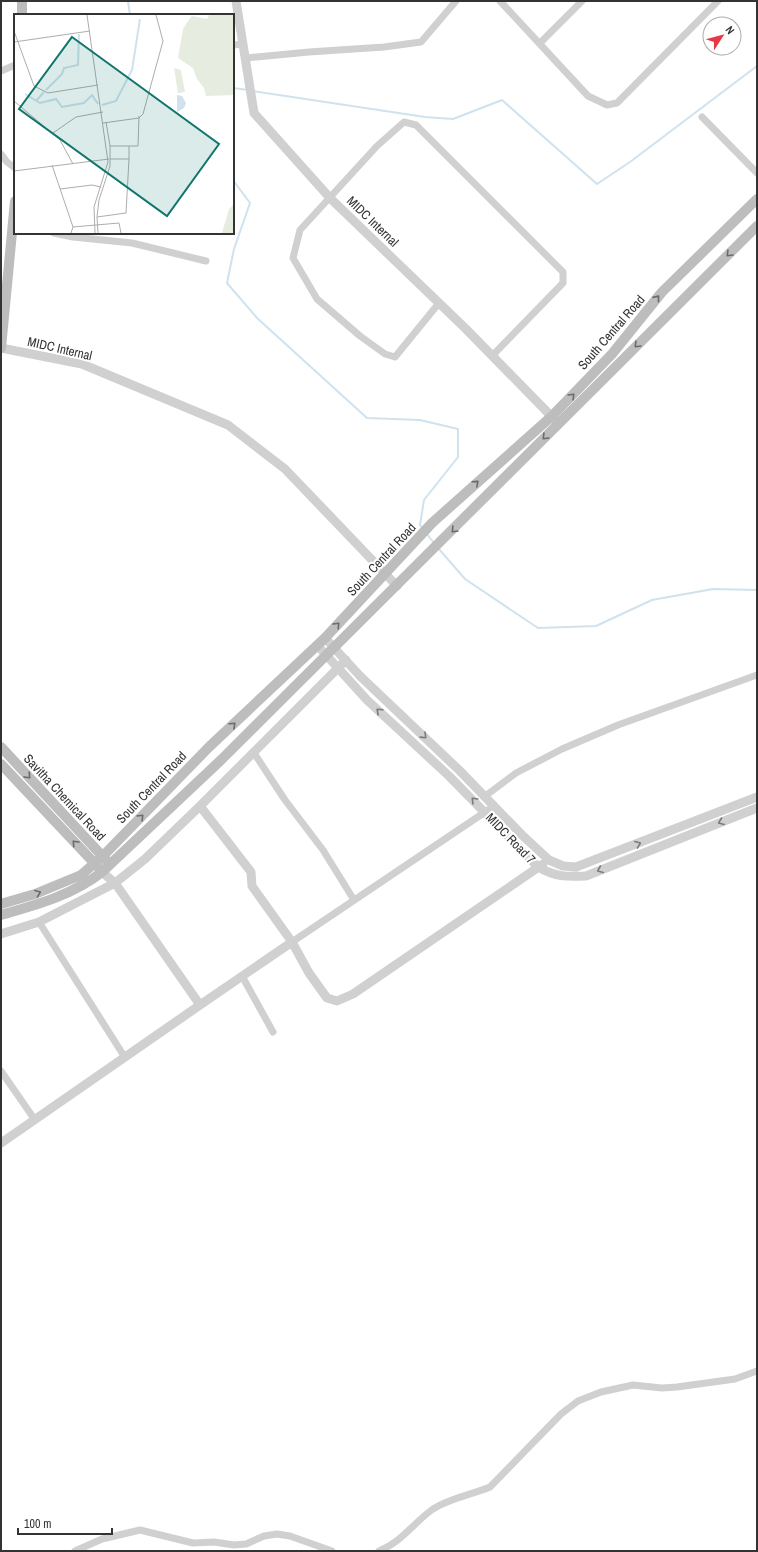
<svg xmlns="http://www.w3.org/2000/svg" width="758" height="1552" viewBox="0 0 758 1552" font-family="'Archivo Narrow',sans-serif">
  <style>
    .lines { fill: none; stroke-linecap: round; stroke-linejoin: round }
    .stream { stroke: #cfe2ee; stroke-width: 2 }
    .minor { stroke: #d0d0d0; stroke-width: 7 }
    .tertiary { stroke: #d0d0d0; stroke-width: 9 }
    .secondary { stroke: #bdbdbd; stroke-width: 10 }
    .oneway { stroke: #6a6a6a }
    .oneway2 { stroke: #7a7a7a }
    .labels { text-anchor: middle; stroke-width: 4; stroke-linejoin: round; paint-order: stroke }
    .street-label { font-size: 13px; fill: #333; stroke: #fff }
    .inset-river { fill: none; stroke: #cfe2ee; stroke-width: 2 }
    .inset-road { fill: none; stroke: #adadad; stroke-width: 1 }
    .view { fill: #0f766e; fill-opacity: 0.15; stroke: #0f766e; stroke-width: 2 }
    .inset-edge { fill: none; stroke: #333; stroke-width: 2 }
  </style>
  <rect width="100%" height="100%" fill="#fff"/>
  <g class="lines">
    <path class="stream" d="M128,1L130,15
      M233,88L248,90
      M253,91L425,117L453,119L502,100L597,184L630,162L757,66
      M233,180L250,203L234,249L227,283L257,318L367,418L420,420L458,429V457L424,500L420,525L423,529
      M427,534L434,543
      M438,548L465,579L538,628L596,626L652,600L713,589L757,590"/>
    <path class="minor" d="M500,1L588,96L607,105L617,103L718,1
      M540,43L582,1
      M233,45L243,44
      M245,58L309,52L384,47L421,42L456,1
      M1,71L15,65
      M702,117L757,173
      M1,154L7,162L15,168
      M54,233L73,237L132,243L206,261
      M439,303L395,357L385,354L360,336L317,299L293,258L300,230L377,146L404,122L416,125L563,272V283L493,355
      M254,753L285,800L323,850L354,900
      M484,797L516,773L562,749L618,725L757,675
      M39,922L124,1056
      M292,942L494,806
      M242,976L273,1032
      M1,1071L35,1120
      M75,1551L102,1539L140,1530L193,1543L214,1542L234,1545L246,1544L264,1536L277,1534L290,1536L332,1551
      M379,1551C403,1541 413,1523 433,1509C450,1498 471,1495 490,1487L561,1414L578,1401L601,1392L633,1385L662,1388L677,1387L735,1379L757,1371"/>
    <path class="tertiary" d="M236,1L254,113L330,198L466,329L556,421
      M1,348L82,364L228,425L285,469L397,586
      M325,638L360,676L460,771L522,835L549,860L563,866L576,867L757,797
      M317,645L367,700L449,776L538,867C556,877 566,877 586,876L757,808
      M102,872L115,883L200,1005L292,942L252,886L251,872L200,806L346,660
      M1,934L39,922L115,883L145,859L200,806
      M292,942L309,973L327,998L337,1001L353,994L543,864
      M1,1143L200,1005"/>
    <path class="secondary" d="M22,15V1
      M1,348L15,201
      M1,747L106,860
      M1,764L98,867
      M1,904L35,894L81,875L103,856L209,747L325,638L432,523L552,416L612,354L662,292L757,199
      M1,915C36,905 73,895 102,872L221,760L757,226"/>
  </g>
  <defs><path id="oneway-chevron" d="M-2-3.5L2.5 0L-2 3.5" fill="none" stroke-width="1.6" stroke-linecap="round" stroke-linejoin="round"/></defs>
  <g class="oneway">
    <use href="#oneway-chevron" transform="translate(729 254) rotate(135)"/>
    <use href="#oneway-chevron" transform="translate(657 298) rotate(-51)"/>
    <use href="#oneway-chevron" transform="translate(637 345) rotate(135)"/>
    <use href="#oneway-chevron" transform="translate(572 396) rotate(-45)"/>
    <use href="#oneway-chevron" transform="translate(545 437) rotate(135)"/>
    <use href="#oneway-chevron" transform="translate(476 483) rotate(-42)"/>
    <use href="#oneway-chevron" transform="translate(454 530) rotate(134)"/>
    <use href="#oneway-chevron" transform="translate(337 625) rotate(-47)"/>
    <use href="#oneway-chevron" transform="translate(233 725) rotate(-43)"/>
    <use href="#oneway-chevron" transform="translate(28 776) rotate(47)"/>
    <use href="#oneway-chevron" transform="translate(141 817) rotate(-46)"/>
    <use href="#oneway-chevron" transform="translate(75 843) rotate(-133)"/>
    <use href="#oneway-chevron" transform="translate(38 893) rotate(-21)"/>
  </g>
  <g class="oneway2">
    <use href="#oneway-chevron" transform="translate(379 711) rotate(-137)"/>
    <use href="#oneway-chevron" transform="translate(424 736) rotate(44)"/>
    <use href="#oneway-chevron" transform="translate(474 800) rotate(-135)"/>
    <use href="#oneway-chevron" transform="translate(721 822) rotate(159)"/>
    <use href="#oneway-chevron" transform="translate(638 844) rotate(-21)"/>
    <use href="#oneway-chevron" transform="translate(600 870) rotate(157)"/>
  </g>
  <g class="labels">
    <g class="street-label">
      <text transform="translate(373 221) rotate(44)" y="5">MIDC Internal</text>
      <text transform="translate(611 332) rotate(-49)" y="5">South Central Road</text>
      <text transform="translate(60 348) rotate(13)" y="5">MIDC Internal</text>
      <text transform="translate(381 559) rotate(-47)" y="5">South Central Road</text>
      <text transform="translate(151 787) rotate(-46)" y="5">South Central Road</text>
      <text transform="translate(65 797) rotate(47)" y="5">Savitha Chemical Road</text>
      <text transform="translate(511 838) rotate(46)" y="5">MIDC Road 7</text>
    </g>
  </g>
  <g transform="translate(14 14)">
    <rect width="220" height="220" fill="#fff"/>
    <path d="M195,1H220V81L192,82L190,74L183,65L179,54L164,44L169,15L176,4L178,2L193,5ZM160,54L167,56L171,78L164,79ZM220,190V219H208L215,195Z" fill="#e6ecdf"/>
    <path d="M163,81L168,82L172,89L170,94L163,98Z" fill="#cfe2ee"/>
    <path class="inset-river" d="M32,76L48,60L50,54L64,51L65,20M11,80L26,89L42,85L48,93L70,89L78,81L84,90M22,87L30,78M88,91L102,87L118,56L126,5"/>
    <path class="inset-road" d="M73,1L94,148L80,193L81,219M0,17L20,72L34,79L84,71M0,28L76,17M0,87L46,126L59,150M92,108L96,132H115V145H96M89,109L125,104L129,100L149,27L142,1M39,119L62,103L89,98M96,132V152L85,186L83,203L112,199L115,145M115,132H124L125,102M38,151L59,213L57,219M0,157L95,145M46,175L78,171L87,173M83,203L84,219M59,213L105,209L107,219"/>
    <path class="view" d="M58,23L205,130L153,202L5,95Z"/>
    <rect width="220" height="220" class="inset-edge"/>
  </g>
  <rect width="758" height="1552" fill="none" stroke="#333333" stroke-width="4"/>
  <g transform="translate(722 36) rotate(54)"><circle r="19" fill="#ffffff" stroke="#adadad"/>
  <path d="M0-3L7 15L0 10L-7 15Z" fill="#e63946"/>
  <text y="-6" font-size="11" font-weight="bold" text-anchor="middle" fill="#333333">N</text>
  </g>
  <path d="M18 1528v6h94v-6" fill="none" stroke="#333333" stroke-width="2"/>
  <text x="24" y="1528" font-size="12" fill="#333333" stroke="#ffffff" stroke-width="3" paint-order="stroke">100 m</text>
</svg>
